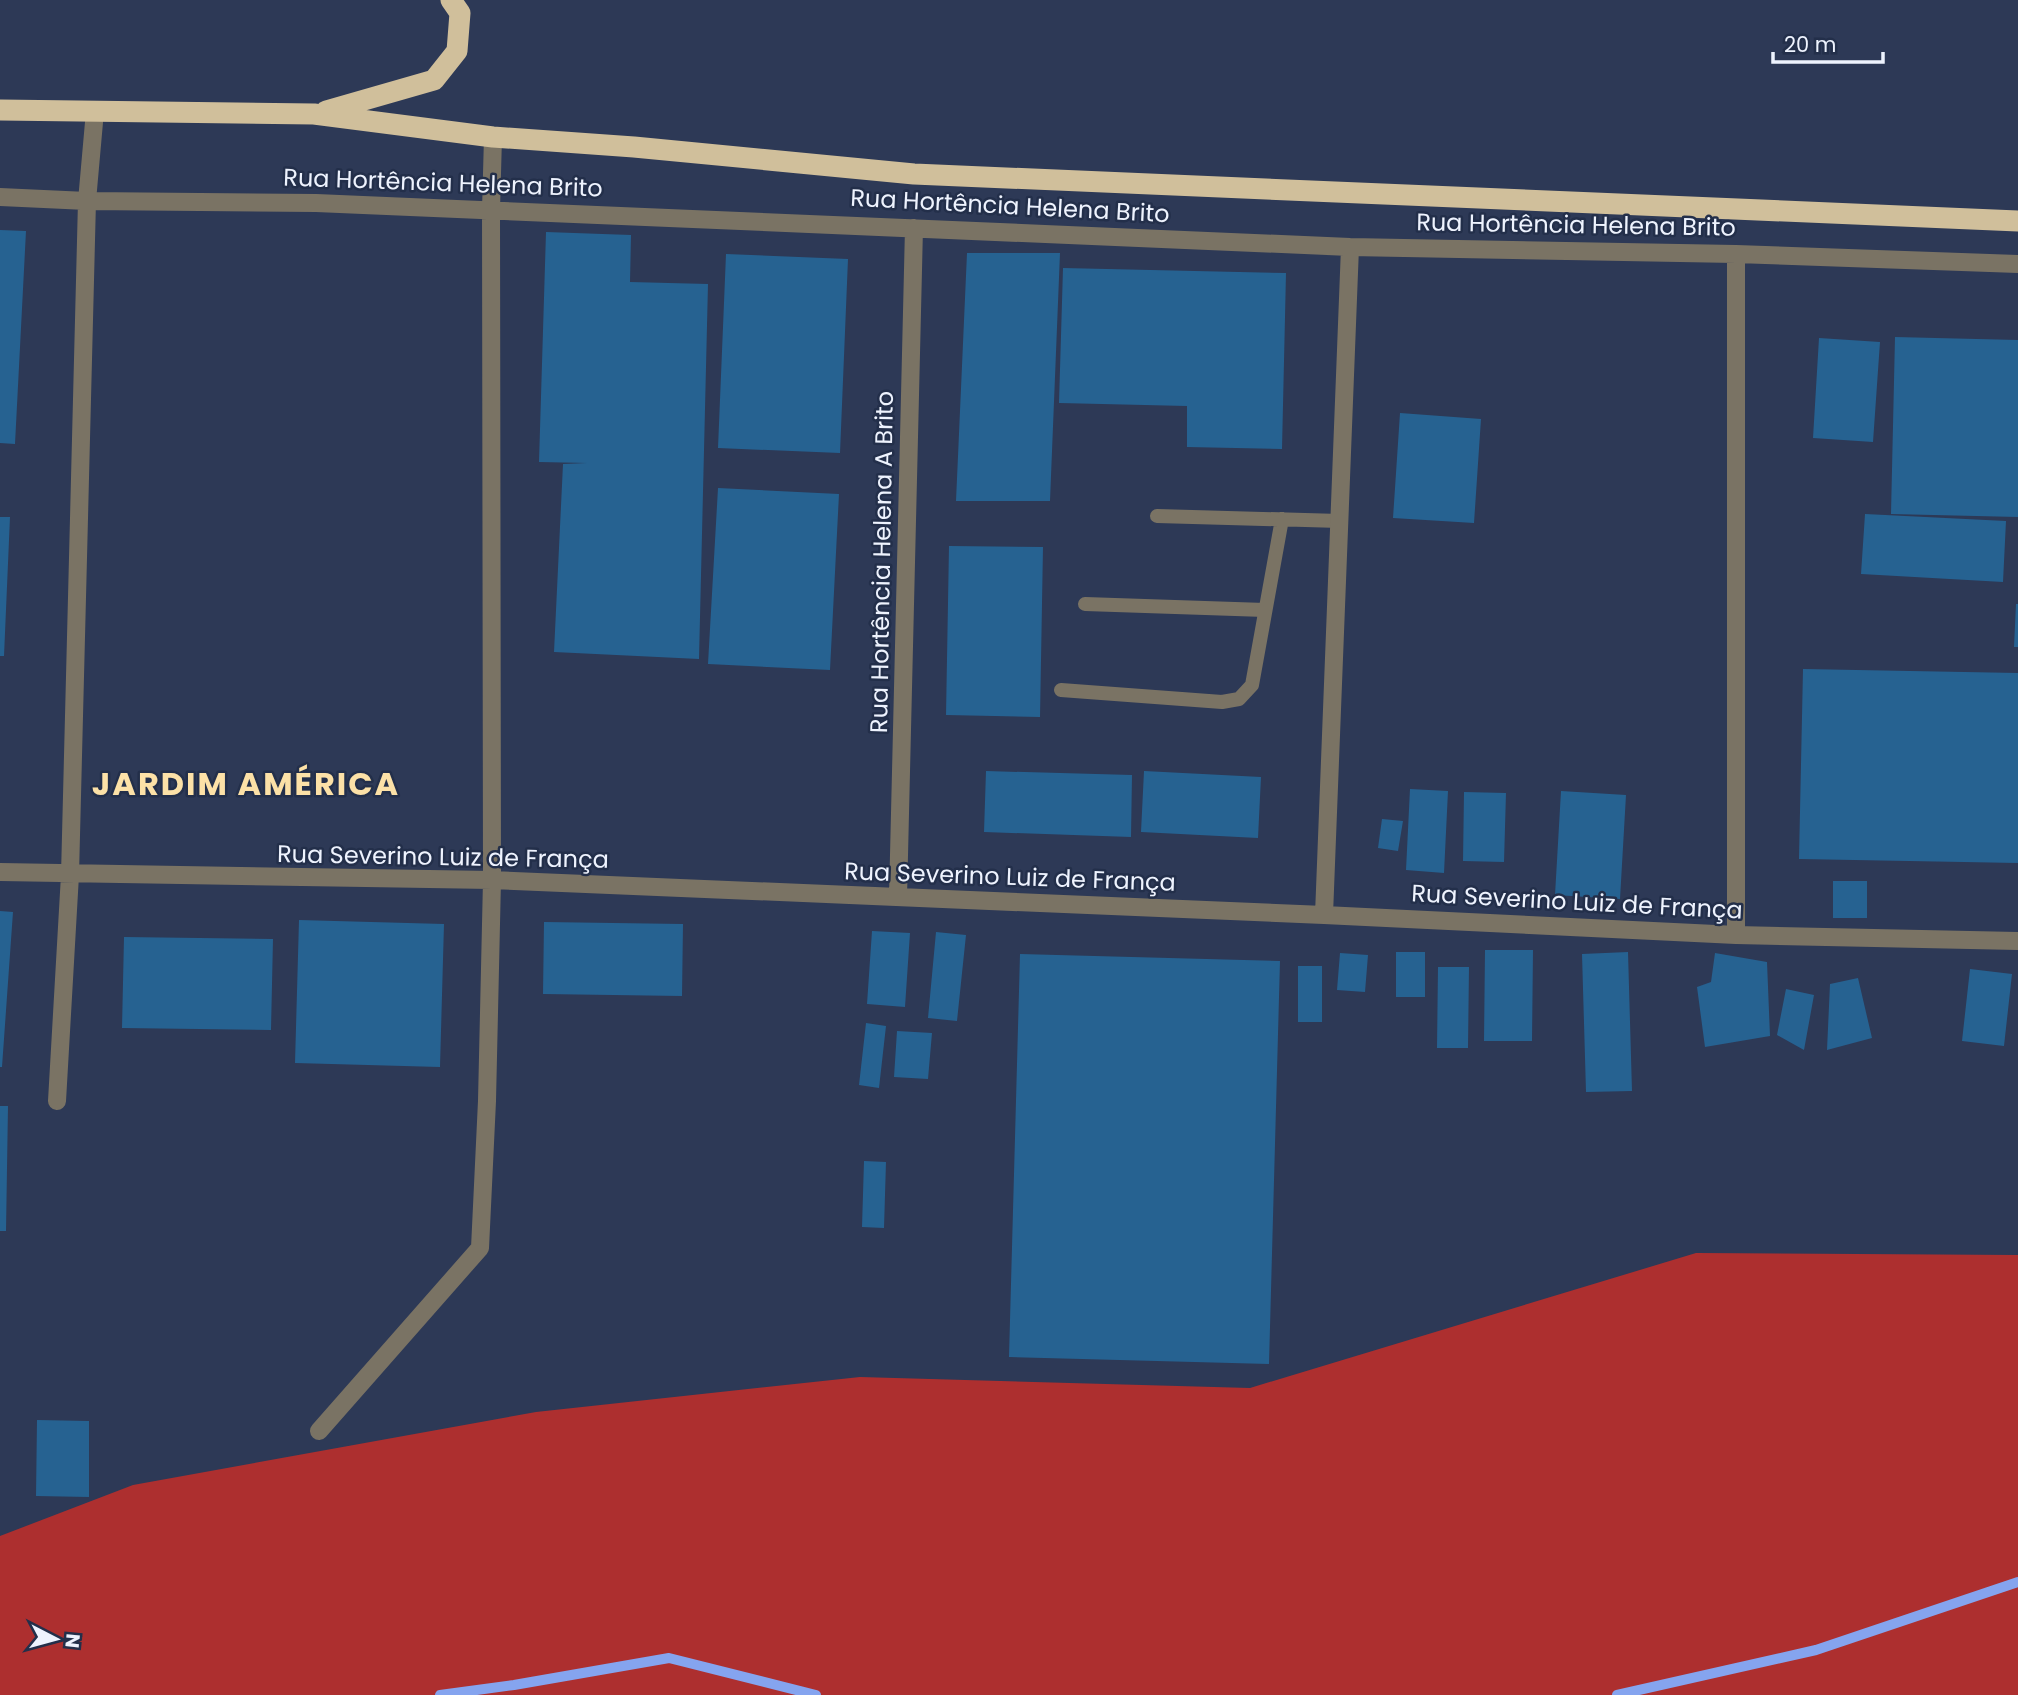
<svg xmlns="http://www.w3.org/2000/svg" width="2018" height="1695" viewBox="0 0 2018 1695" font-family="Poppins,sans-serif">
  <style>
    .forest { fill: #ad2f2f }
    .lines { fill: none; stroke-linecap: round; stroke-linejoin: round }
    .stream { stroke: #85a4ef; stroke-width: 10 }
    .building { fill: #266291 }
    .lane { stroke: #7a7364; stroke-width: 14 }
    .street { stroke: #7a7364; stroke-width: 18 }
    .highway { stroke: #d0bf9b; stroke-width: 21 }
    .labels { text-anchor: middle; stroke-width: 5; stroke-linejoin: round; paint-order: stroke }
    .street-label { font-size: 24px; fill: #eef3fe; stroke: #232f4a }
    .district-label { font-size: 32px; font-weight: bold; letter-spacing: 2px; fill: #fce1a7; stroke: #232f4a }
  </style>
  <rect width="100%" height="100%" fill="#2d3956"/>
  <path class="forest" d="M1696,1253L2018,1255V1695H0V1536L133,1485L536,1412L860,1377L1250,1388Z"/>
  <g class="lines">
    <path class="stream" d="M440,1695L514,1685L669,1658L816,1695
      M1617,1695L1816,1650L2018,1582"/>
  </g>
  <path class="building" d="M0,230L26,231L15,444L0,443Z
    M546,232L631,235L630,282L708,284L699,659L554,652L563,464L587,463L539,462Z
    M967,253H1060L1050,501H956Z
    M726,254L848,259L840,453L718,448Z
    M1063,268L1286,273L1282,449L1187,447V406L1059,403Z
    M1895,337L2018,340V517L1891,514Z
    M1819,338L1880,342L1873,442L1813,438Z
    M1400,413L1481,419L1474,523L1393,518Z
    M718,488L839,494L830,670L708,664Z
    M1865,514L2006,521L2003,582L1861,574Z
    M0,517H10L4,656H0Z
    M949,546L1043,547L1040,717L946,715Z
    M2016,604H2018V647H2014Z
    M1803,669L2018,673V863L1799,859Z
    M986,771L1132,775L1131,837L984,832Z
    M1144,771L1261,777L1258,838L1141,832Z
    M1410,789L1448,791L1444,873L1406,870Z
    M1561,791L1626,795L1620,899L1555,895Z
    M1464,792L1506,793L1504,862L1463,861Z
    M1382,819L1403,821L1398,851L1378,848Z
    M1833,881H1867V918H1833Z
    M0,911L13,912L2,1067H0Z
    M299,920L444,924L440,1067L295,1063Z
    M544,922L683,924L682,996L543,994Z
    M872,931L910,933L905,1007L867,1004Z
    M936,932L966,935L957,1021L928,1018Z
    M124,937L273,939L271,1030L122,1028Z
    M1485,950H1533L1532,1041H1484Z
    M1396,952H1425V997H1396Z
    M1628,952L1632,1091L1586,1092L1582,954Z
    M1340,953L1368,955L1365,992L1337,990Z
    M1715,953L1767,962L1770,1036L1705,1047L1697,987L1711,982Z
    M1020,954L1280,961L1269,1364L1009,1357Z
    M1298,966H1322V1022H1298Z
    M1438,967H1469L1468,1048H1437Z
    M1970,969L2012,974L2004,1046L1962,1041Z
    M1858,978L1872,1038L1827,1050L1830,984Z
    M1786,989L1814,995L1804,1050L1777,1035Z
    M866,1023L886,1026L879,1088L859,1085Z
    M897,1031L932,1033L928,1079L894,1077Z
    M0,1106H8L6,1231H0Z
    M864,1161L886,1162L884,1228L862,1227Z
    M37,1420L89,1421V1497L36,1496Z"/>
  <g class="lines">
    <path class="lane" d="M1157,516L1340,521
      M1085,604L1265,610
      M1061,690L1222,702L1239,699L1252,685L1282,519"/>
    <path class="street" d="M0,197L87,201L316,203L1350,247L1736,254L2018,264
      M0,872L492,880L1324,915L1736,935L2018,941
      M898,897L914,228
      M1324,915L1350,247
      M1736,935V254
      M57,1101L70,875L87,201L95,111
      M319,1431L480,1248L487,1101L492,880L491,210L493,137"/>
    <path class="highway" d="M0,110L314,114L493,137L634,147L914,174L2018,221
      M326,111L434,80L457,51L460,13L451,0"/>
  </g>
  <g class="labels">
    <g class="street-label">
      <text transform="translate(443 183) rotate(2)" y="8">Rua Hortência Helena Brito</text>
      <text transform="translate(1010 206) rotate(3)" y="8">Rua Hortência Helena Brito</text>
      <text transform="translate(1576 225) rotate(1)" y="8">Rua Hortência Helena Brito</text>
      <text transform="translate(882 562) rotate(-89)" y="8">Rua Hortência Helena A Brito</text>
      <text transform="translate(443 857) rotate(1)" y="8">Rua Severino Luiz de França</text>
      <text transform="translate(1010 877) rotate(2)" y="8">Rua Severino Luiz de França</text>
      <text transform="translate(1577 902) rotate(3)" y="8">Rua Severino Luiz de França</text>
    </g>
    <g class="district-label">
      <text x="246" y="795">JARDIM AMÉRICA</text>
    </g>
  </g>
  <g transform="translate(56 1639) rotate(96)" stroke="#232f4a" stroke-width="5" paint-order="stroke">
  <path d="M0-5L12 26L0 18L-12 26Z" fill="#eef3fe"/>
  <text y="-10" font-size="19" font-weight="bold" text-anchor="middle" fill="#eef3fe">N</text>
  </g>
  <path d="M1773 52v10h110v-10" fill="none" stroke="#eef3fe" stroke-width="3.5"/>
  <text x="1784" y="52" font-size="21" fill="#eef3fe" stroke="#232f4a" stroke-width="5" paint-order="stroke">20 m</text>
</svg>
